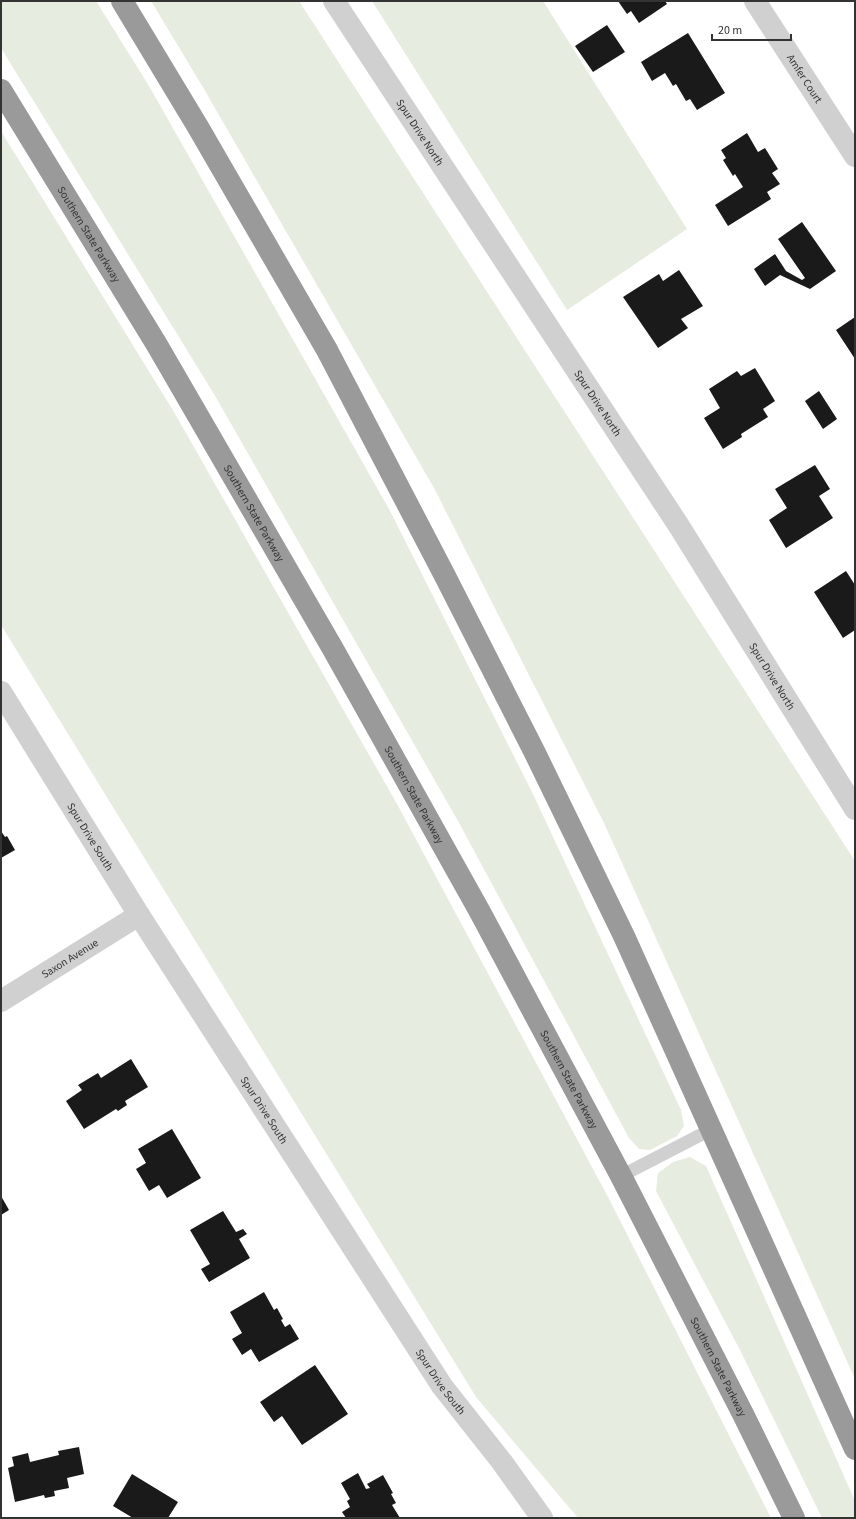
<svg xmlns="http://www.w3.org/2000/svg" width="856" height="1519" viewBox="0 0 856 1519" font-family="'Source Sans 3',sans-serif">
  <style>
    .green { fill: #e6ecdf }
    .building { fill: #1a1a1a }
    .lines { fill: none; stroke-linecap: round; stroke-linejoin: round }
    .service { stroke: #d0d0d0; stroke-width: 13 }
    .minor { stroke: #d0d0d0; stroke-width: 22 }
    .tertiary { stroke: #d0d0d0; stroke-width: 22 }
    .motorway { stroke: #9a9a9a; stroke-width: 22 }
    .labels { text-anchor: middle; stroke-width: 4; stroke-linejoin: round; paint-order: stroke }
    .street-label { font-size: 11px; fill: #333; stroke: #fff }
  </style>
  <rect width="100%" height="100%" fill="#fff"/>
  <path class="green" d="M1,1H96L149,86L389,509L531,790L681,1110L684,1126L677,1136L650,1150L639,1149L629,1138L458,821L214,394L1,48Z
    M151,1H299L855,861V1379L604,823L434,488L204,89Z
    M372,1H543L687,229L567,310Z
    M1,131L174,412L397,804L607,1195L771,1518H578L476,1397L1,625Z
    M690,1157L706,1166L855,1501V1518H822L740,1350L656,1191L658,1173L673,1162Z"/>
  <path class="building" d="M618,1H665L667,4L639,23L631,11L627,14Z
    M607,25L625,52L593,72L575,46Z
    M688,33L725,93L697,110L690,99L686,101L676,84L673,86L665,73L652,81L641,62Z
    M747,133L758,152L765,148L778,169L772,173L780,184L767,192L771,199L728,226L715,205L743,187L735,174L733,176L723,160L726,158L721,150Z
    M802,222L836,271L810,289L780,275L765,286L754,269L775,254L786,271L802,280L805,278L778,239Z
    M679,270L703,306L681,319L688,328L658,348L623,297L659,274L663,281Z
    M855,317V359L836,330Z
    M755,368L775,401L763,409L768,417L741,434L742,437L723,449L704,418L720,408L709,389L737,371L741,376Z
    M819,391L837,419L823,429L805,401Z
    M815,465L830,489L819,496L833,518L786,548L769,520L787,508L775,489Z
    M846,571L855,585V630L843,638L814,592Z
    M1,831L5,837L7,836L15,850L1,858Z
    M131,1059L148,1087L125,1101L127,1105L118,1111L116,1109L84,1129L66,1101L82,1090L78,1085L98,1073L101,1078Z
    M172,1129L201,1178L167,1198L159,1185L149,1191L136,1169L146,1163L138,1149Z
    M1,1196L9,1210L1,1215Z
    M223,1211L236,1232L243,1229L247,1234L239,1239L250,1258L209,1282L201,1269L210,1264L190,1230Z
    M264,1292L274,1310L277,1308L283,1319L281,1320L285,1327L290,1324L299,1339L259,1362L251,1349L242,1355L232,1339L242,1333L230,1312Z
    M315,1365L348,1414L302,1445L282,1416L274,1422L260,1402Z
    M79,1447L84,1474L67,1478L69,1488L54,1491L55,1496L45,1498L44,1495L15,1502L8,1468L14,1466L12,1457L28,1453L30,1462L59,1455L58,1451Z
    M358,1473L366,1489L370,1488L367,1484L383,1475L393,1493L391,1494L396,1503L392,1505L400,1518H346L342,1512L350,1507L347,1501L350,1499L341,1483Z
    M132,1474L178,1502L168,1518H133L113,1506Z"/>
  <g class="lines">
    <path class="service" d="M621,1176L710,1130"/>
    <path class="minor" id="s1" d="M755,1L855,156"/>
    <g class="tertiary">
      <path id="s2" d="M334,1L679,526L855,809"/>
      <path id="s3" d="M1,692L139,915L442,1386L502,1462L542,1518"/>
      <path id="s4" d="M1,1001L139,915"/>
    </g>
    <g class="motorway">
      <path d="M122,1L198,127L327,350L445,576L535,753L624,936L855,1449"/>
      <path id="s5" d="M1,90L157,345L333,649L480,912L621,1176L743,1414L794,1518"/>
    </g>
  </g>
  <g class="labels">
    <g class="street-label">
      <text dy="4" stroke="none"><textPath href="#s1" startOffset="92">Amfer Court</textPath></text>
      <text dy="4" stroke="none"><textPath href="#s2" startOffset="157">Spur Drive North</textPath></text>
      <text dy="4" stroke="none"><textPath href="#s5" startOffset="169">Southern State Parkway</textPath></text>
      <text dy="4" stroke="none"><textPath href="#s2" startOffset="481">Spur Drive North</textPath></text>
      <text dy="4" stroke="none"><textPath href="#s5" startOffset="493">Southern State Parkway</textPath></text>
      <text dy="4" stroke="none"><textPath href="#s2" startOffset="805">Spur Drive North</textPath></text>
      <text dy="4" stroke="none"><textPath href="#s5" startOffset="817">Southern State Parkway</textPath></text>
      <text dy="4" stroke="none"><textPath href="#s3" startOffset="170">Spur Drive South</textPath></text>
      <text dy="4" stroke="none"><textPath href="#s4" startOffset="81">Saxon Avenue</textPath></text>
      <text dy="4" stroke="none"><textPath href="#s5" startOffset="1141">Southern State Parkway</textPath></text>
      <text dy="4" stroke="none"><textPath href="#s3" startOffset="494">Spur Drive South</textPath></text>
      <text dy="4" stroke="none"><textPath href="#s5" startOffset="1465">Southern State Parkway</textPath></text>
      <text dy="4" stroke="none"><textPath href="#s3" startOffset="818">Spur Drive South</textPath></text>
    </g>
  </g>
  <rect width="856" height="1519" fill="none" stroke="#333333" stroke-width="4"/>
  <path d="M712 34v6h79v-6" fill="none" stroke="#333333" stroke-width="2"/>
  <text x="718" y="34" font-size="12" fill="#333333" stroke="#ffffff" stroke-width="3" paint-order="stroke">20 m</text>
</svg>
